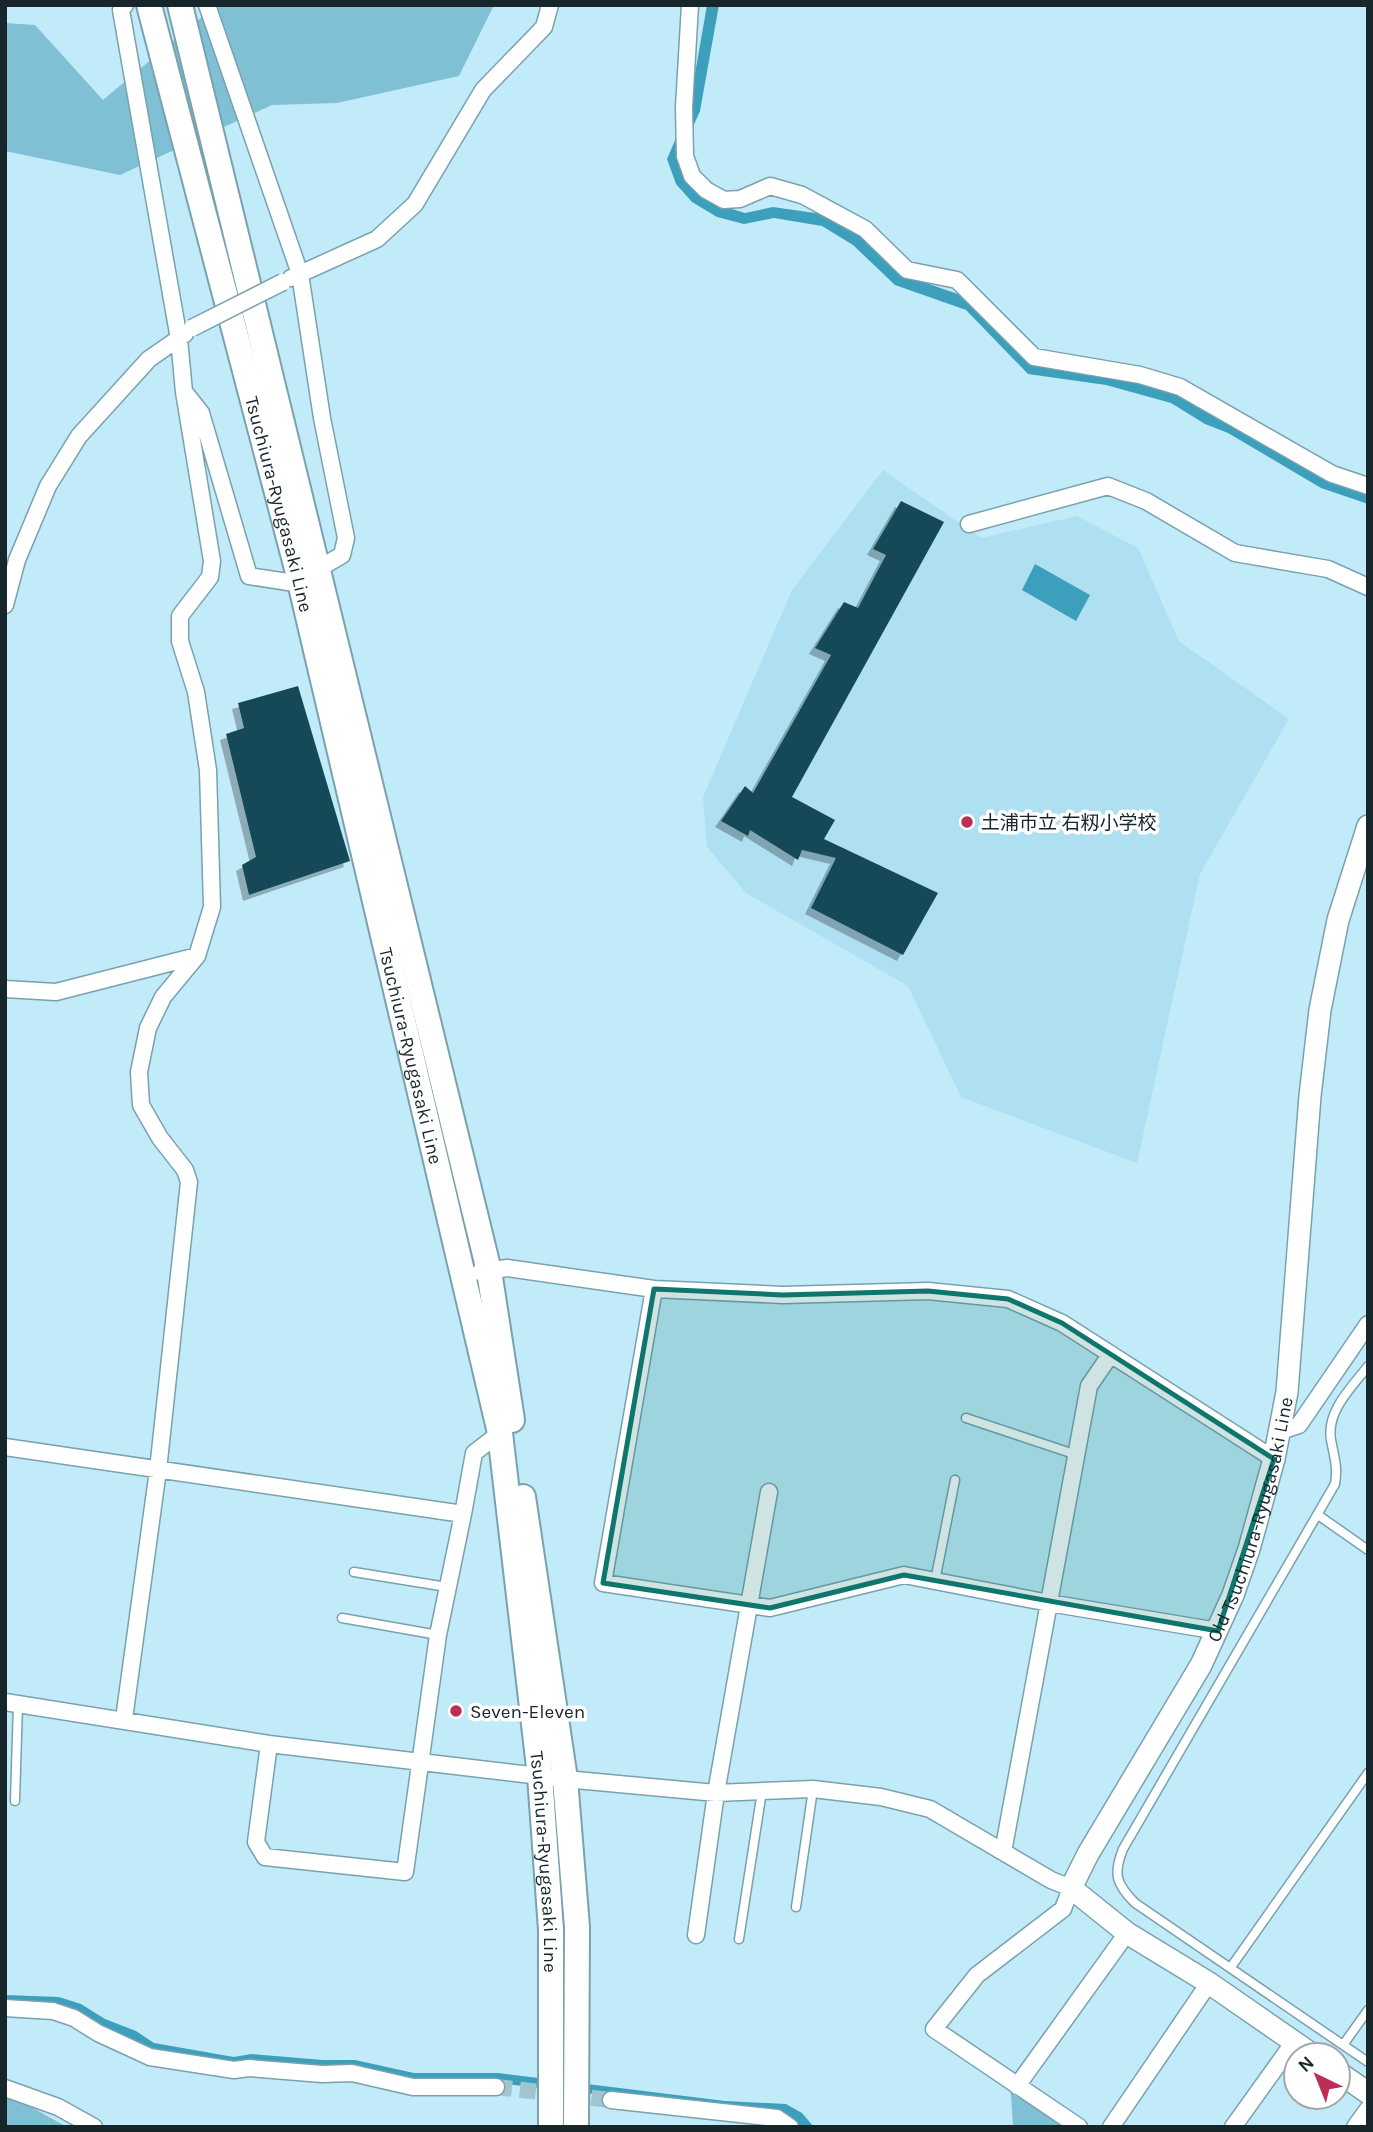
<svg xmlns="http://www.w3.org/2000/svg" width="1373" height="2132" viewBox="0 0 1373 2132" font-family="Karla,'Noto Sans JP',sans-serif">
  <style>
    .built { fill: #aee0f1 }
    .green { fill: #7fc0d5 }
    .water { fill: #3ca0bc }
    .building { fill: #154a59; filter: url(#shadow) }
    .lines { fill: none; stroke-linecap: round; stroke-linejoin: round }
    .street-tunnel { stroke: #a0c4d0; stroke-width: 16; stroke-dasharray: 16 8; stroke-linecap: butt }
    .lane-casing { stroke: #79a1ae; stroke-width: 11 }
    .street-casing { stroke: #79a1ae; stroke-width: 19 }
    .secondary-casing { stroke: #79a1ae; stroke-width: 24 }
    .primary-casing { stroke: #79a1ae; stroke-width: 28 }
    .lane { stroke: #fff; stroke-width: 8 }
    .street { stroke: #fff; stroke-width: 16 }
    .secondary { stroke: #fff; stroke-width: 21 }
    .primary { stroke: #fff; stroke-width: 24 }
    .street-bridge-casing { stroke: #79a1ae; stroke-width: 19; stroke-linecap: butt }
    .street-bridge { stroke: #fff; stroke-width: 16 }
    .marked { fill: #0f766e; fill-opacity: 0.2; stroke: #0f766e; stroke-width: 5; stroke-linejoin: round }
    .poi-dot { fill: #bd2d55; stroke: #fff; stroke-width: 2.5 }
    .labels { text-anchor: middle; stroke-width: 7; stroke-linejoin: round; paint-order: stroke }
    .street-label { font-size: 19px; fill: #16262b; stroke: #fff }
    .poi-label { font-size: 19px; fill: #16262b; stroke: #fff; text-anchor: start }
  </style>
  <defs>
    <filter id="shadow"><feDropShadow dx="-6" dy="6" stdDeviation="0" flood-color="#0004"/></filter>
  </defs>
  <rect width="100%" height="100%" fill="#c2ebf9"/>
  <path class="built" d="M883,470L981,538L1077,516L1138,548L1179,641L1289,719L1200,874L1137,1163L961,1097L908,986L746,893L707,847L703,797L792,590Z"/>
  <path class="green" d="M216,5H494L459,76L337,103L272,105L120,175L5,151V23L35,25L103,100Z
    M1011,2093L1066,2127H1013Z
    M13,2097L67,2127H5V2099Z"/>
  <path class="water" d="M707,5H719L700,111L679,158L722,206L745,213L773,207L829,215L860,234L903,275L972,299L1032,363L1108,373L1176,392L1368,492V504L1321,488L1228,433L1205,424L1171,403L1106,385L1028,374L966,310L895,285L853,245L822,226L774,218L744,224L717,217L692,202L676,184L667,159L689,108Z
    M1035,564L1090,595L1076,621L1022,590Z
    M5,1995L59,1997L81,2004L105,2019L136,2031L154,2043L234,2057L251,2054L323,2060H355L414,2073H498L725,2101L786,2104L802,2113L814,2127H798L794,2122L612,2096L496,2083L413,2082L234,2065L153,2052L5,2003Z"/>
  <path class="building" d="M901,501L944,522L792,797L835,820L824,839L938,893L903,955L811,908L836,858L802,850L798,860L750,830L748,836L721,821L745,786L753,793L831,655L815,648L844,602L858,608L886,555L873,549Z
    M298,686L350,861L249,895L242,865L256,857L226,734L244,728L238,703Z"/>
  <g class="lines">
    <path class="street-tunnel" d="M496,2087L611,2100"/>
    <g class="lane-casing">
      <path id="lane" d="M1368,1366C1352,1387 1326,1411 1331,1440C1334,1456 1338,1467 1335,1484L1123,1849C1113,1874 1116,1884 1135,1903L1368,2062
        M966,1418L1077,1455
        M1318,1515L1368,1550
        M354,1572L447,1587
        M935,1581L955,1480
        M342,1618L438,1635
        M15,1801L18,1704
        M796,1907L813,1789
        M739,1939L762,1791
        M1231,1967L1368,1773
        M1343,2045L1368,2010"/>
    </g>
    <g class="street-casing">
      <path id="street" d="M207,5L300,274L322,418L346,538L342,555L318,569
        M690,5L684,107L685,156L692,176L706,190L724,200L740,199L770,186L802,195L865,229L907,270L957,280L1034,357L1140,375L1180,387L1332,474L1368,486
        M291,278L377,239L415,204L483,90L544,27L550,5
        M186,394L201,413L249,576L301,584
        M969,524L1108,486L1146,501L1235,553L1328,569L1368,587
        M5,605L17,560L48,486L79,436L149,359L185,334
        M5,989L56,992L197,956
        M480,1272L507,1268L654,1289L783,1295L928,1291L1008,1299L1062,1323L1274,1459
        M654,1289L603,1583L770,1608L904,1575L1049,1603L1218,1631
        M1281,1431L1299,1425L1368,1324
        M5,1447L463,1514L438,1635L405,1872L265,1857L256,1842L269,1744
        M463,1514L474,1453L500,1433
        M5,1702L269,1744L565,1779L716,1793L813,1789L881,1797L930,1809L1051,1880L1071,1888L1063,1909L977,1975L934,2029L1079,2127
        M124,1719L158,1470L189,1182L185,1170L160,1138L141,1105L139,1072L148,1028L163,997L197,956L212,907L208,770L196,692L180,641V616L210,577L212,561L184,392L179,339L121,10L125,5
        M1003,1852L1089,1386L1111,1354
        M696,1935L716,1793L769,1492
        M5,2008L53,2011L74,2018L98,2033L150,2057L234,2070L249,2068L322,2074L352,2073L413,2087H496
        M1017,2086L1127,1933
        M5,2088L58,2107L94,2127
        M611,2100L777,2118L790,2127
        M1111,2127L1209,1983
        M1233,2127L1294,2042
        M1355,2127L1368,2109"/>
    </g>
    <g class="secondary-casing">
      <g id="secondary">
        <path id="s1" d="M1313,2055L1209,1983L1127,1933L1071,1888L1088,1854L1201,1665L1233,1595L1249,1549L1274,1459L1287,1392L1310,1096L1320,1010L1338,920L1368,826"/>
        <path d="M1338,2072L1368,2093"/>
      </g>
    </g>
    <g class="primary-casing">
      <g id="primary">
        <path id="s2" d="M149,5L296,565L500,1433L540,1776L551,1930V2127"/>
        <path d="M180,5L489,1271L512,1420"/>
        <path d="M523,1497L565,1779L577,1927L576,2127"/>
      </g>
    </g>
    <use href="#lane" class="lane"/>
    <use href="#street" class="street"/>
    <use href="#secondary" class="secondary"/>
    <use href="#primary" class="primary"/>
    <g class="street-bridge-casing">
      <path id="street-bridge" d="M192,328L283,282"/>
    </g>
    <use href="#street-bridge" class="street-bridge"/>
  </g>
  <path class="marked" d="M654,1289L783,1295L928,1291L1008,1299L1062,1323L1274,1459L1218,1631L904,1575L770,1608L603,1583Z"/>
  <g class="poi-dot">
    <circle cx="967" cy="822" r="7"/>
    <circle cx="456" cy="1711" r="7"/>
  </g>
  <g class="labels">
    <g class="street-label">
      <text dy="7" stroke="none"><textPath href="#s2" startOffset="516">Tsuchiura-Ryugasaki Line</textPath></text>
      <text dy="7" stroke="none"><textPath href="#s2" startOffset="1083">Tsuchiura-Ryugasaki Line</textPath></text>
      <text dy="7" stroke="none"><textPath href="#s1" startOffset="707">Old Tsuchiura-Ryugasaki Line</textPath></text>
      <text dy="7" stroke="none"><textPath href="#s2" startOffset="1902">Tsuchiura-Ryugasaki Line</textPath></text>
    </g>
    <g class="poi-label">
      <text x="981" y="829">土浦市立 右籾小学校</text>
      <text x="470" y="1718">Seven-Eleven</text>
    </g>
  </g>
  <rect width="1373" height="2132" fill="none" stroke="#16262b" stroke-width="14"/>
  <g transform="translate(1317 2076) rotate(317)"><circle r="33" fill="#ffffff" stroke="#a2a8aa" stroke-width="2"/>
  <path d="M0-5L12 26L0 18L-12 26Z" fill="#bd2d55"/>
  <text y="-10" font-size="19" font-weight="bold" text-anchor="middle" fill="#16262b">N</text>
  </g>
</svg>
